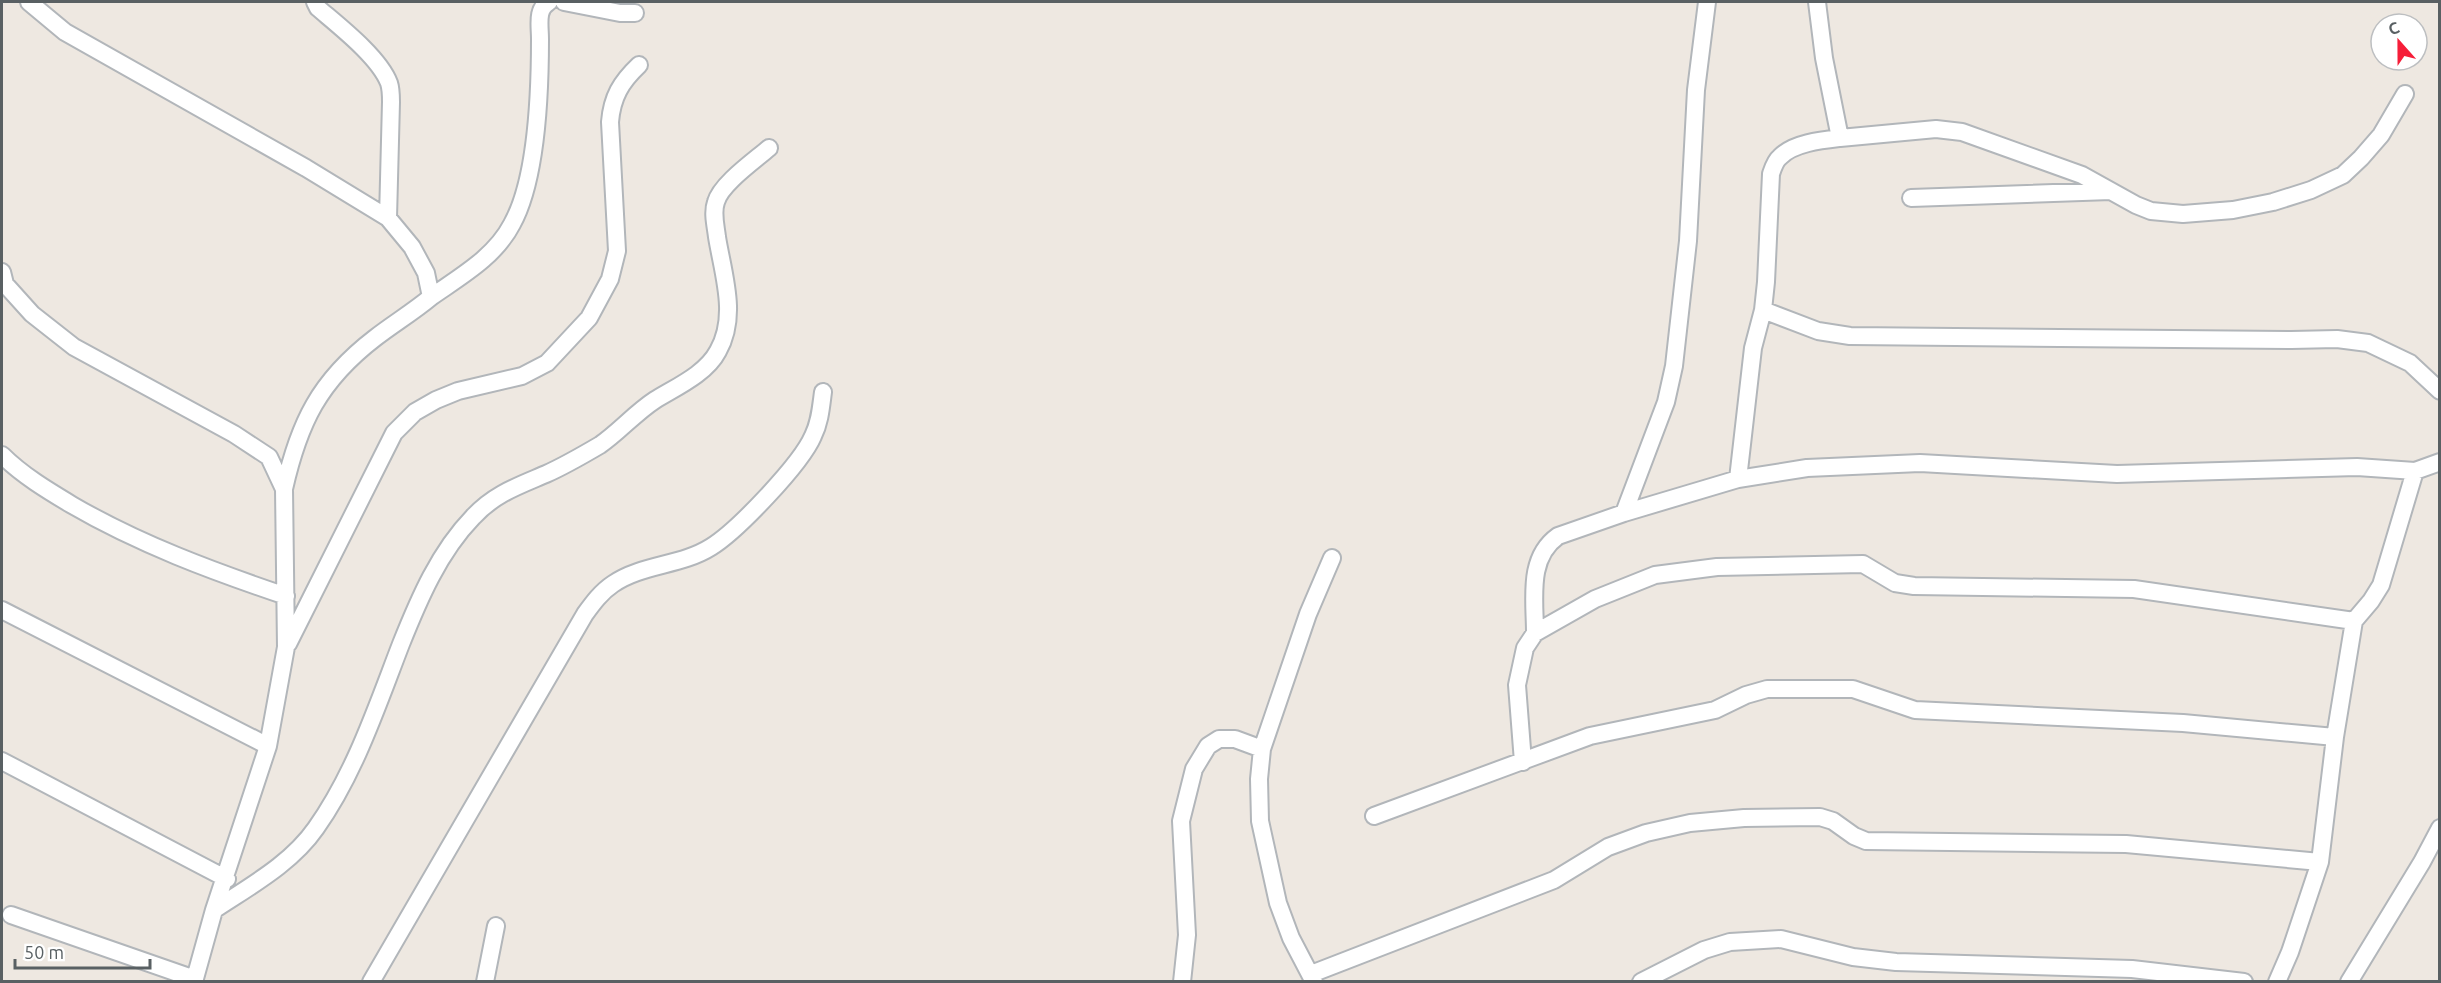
<svg xmlns="http://www.w3.org/2000/svg" width="2441" height="983" viewBox="0 0 2441 983" font-family="Ubuntu,sans-serif">
  <style>
    .lines { fill: none; stroke-linecap: round; stroke-linejoin: round }
    .street-casing { stroke: #b2b6ba; stroke-width: 20 }
    .street { stroke: #fff; stroke-width: 16 }
  </style>
  <rect width="100%" height="100%" fill="#eee8e1"/>
  <g class="lines">
    <g class="street-casing">
      <path id="street" d="M29,2L65,32L306,168L388,218L412,247L426,273L431,297C413,312 393,324 375,338C319,381 299,423 284,489
        M315,2L318,8C339,26 379,57 389,83C391,89 391,96 391,102L388,218
        M564,2L620,13H635
        M1840,138L1936,129L1962,132L2082,175L2136,205L2151,211L2183,214L2233,210L2273,202L2311,190L2343,175L2361,158L2381,135L2405,94
        M1911,198L2111,191
        M2,272L5,284L32,314L74,347L234,434L269,457L284,489L286,647L268,746L214,910L194,982
        M431,297C461,276 495,257 512,224C537,179 540,91 540,39C540,25 536,9 549,2
        M1763,310L1818,331L1850,336L2291,340L2337,339L2368,343L2410,363L2440,391
        M2,455C22,475 47,490 72,505C139,544 212,571 286,596
        M1738,479L1753,348L1763,310L1766,282L1771,174C1773,168 1775,161 1780,157C1793,143 1822,140 1840,138L1824,58L1817,2
        M1624,513L1666,402L1674,366L1688,241L1696,90L1707,2
        M2,610L268,746
        M2354,621L2371,601L2381,585L2415,471
        M1535,633C1535,599 1527,558 1558,536L1624,513L1738,479L1807,468L1920,463L2117,474L2357,467L2415,471L2440,462
        M288,644L394,433L415,412L436,400L458,391L522,376L547,363L589,318L610,279L617,251L610,122C612,97 621,82 639,65
        M2,761L227,879
        M1523,762L1517,685L1525,648L1535,633L1595,599L1655,575L1717,567L1863,564L1895,583L1914,586L2134,589L2354,621L2335,737L2320,862L2290,952L2277,982
        M1374,816L1590,736L1715,710L1746,695L1767,689H1853L1915,710L2183,723L2335,737
        M214,910C250,886 291,864 316,828C355,773 377,706 401,644C419,599 439,552 473,517C494,494 518,486 546,474C564,466 583,455 600,445C619,432 635,413 655,400C676,387 706,374 718,351C738,316 723,274 717,237C716,227 712,213 716,202C721,184 754,161 769,148
        M11,915L195,979
        M1311,974L1554,880L1608,847L1646,833L1690,823L1744,818L1820,817L1833,821L1854,836L1866,841L2126,844L2320,862
        M371,982L585,614C593,603 601,592 613,584C642,564 681,566 711,547C737,531 801,464 813,436C820,422 821,407 823,392
        M485,982L496,926
        M1182,982L1187,935L1181,821L1194,769L1208,746L1219,739H1235L1262,749
        M1314,982L1291,938L1278,903L1260,821L1259,779L1262,749L1308,614L1332,558
        M1641,982L1704,950L1730,942L1781,939L1853,957L1896,962L2132,969L2244,982
        M2349,982L2422,862L2440,828"/>
    </g>
    <use href="#street" class="street"/>
  </g>
  <rect width="2441" height="983" fill="none" stroke="#596063" stroke-width="6"/>
  <g transform="translate(2399 42) rotate(339)"><circle r="28" fill="#ffffff" stroke="#bdbfc1" stroke-width="1.5"/>
  <path d="M0-4.5L10 22L0 15L-10 22Z" fill="#f61e39"/>
  <text y="-9" font-size="16" font-weight="bold" text-anchor="middle" fill="#596063">С</text>
  </g>
  <path d="M15 959v9h135v-9" fill="none" stroke="#596063" stroke-width="3"/>
  <text x="24" y="959" font-size="18" fill="#596063" stroke="#ffffff" stroke-width="4.5" paint-order="stroke">50 m</text>
</svg>
